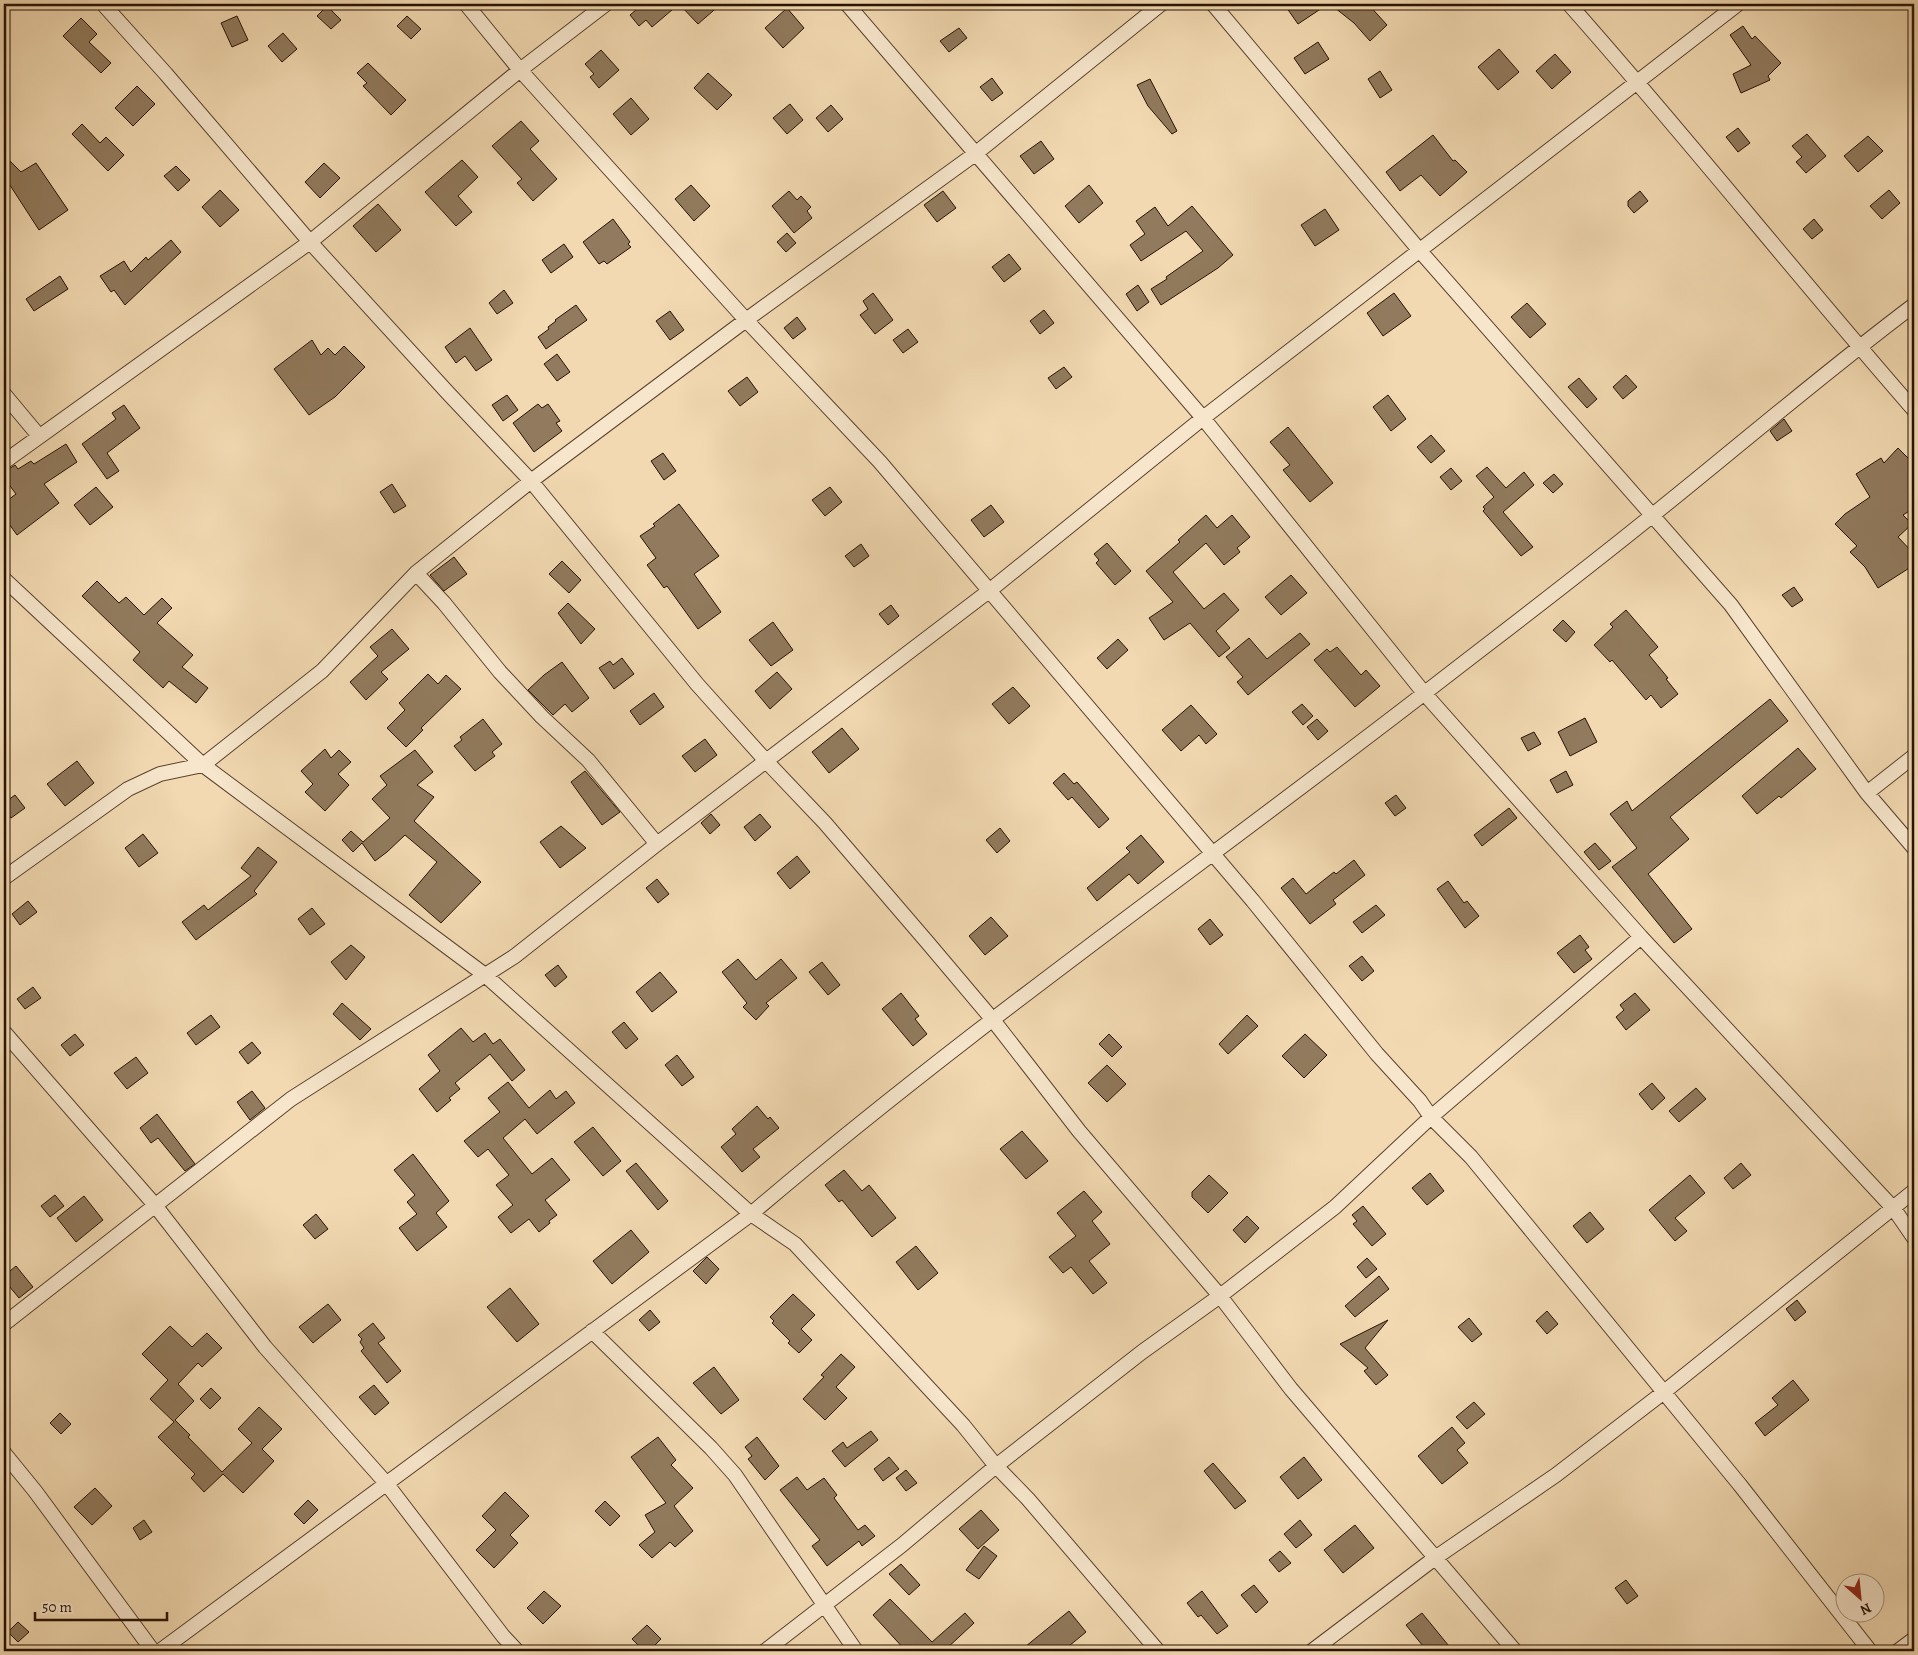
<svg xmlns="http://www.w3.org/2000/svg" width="1918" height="1655" viewBox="0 0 1918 1655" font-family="Alegreya,serif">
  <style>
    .building { fill: #917a5d; stroke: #271302 }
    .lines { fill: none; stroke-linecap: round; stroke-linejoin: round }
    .minor-casing { stroke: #5a442e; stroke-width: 16 }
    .minor { stroke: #f7e6cc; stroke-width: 14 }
  </style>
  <rect width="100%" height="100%" fill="#f2d9b1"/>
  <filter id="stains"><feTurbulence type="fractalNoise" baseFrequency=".004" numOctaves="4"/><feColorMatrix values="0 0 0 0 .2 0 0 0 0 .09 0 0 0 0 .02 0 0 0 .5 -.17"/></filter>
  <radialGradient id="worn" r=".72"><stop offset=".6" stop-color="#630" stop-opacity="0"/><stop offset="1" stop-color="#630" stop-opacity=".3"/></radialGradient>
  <path class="building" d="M643,4H679L652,27L646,20L639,26L630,15Z
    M679,4H721L698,24Z
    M1284,4H1328L1298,24Z
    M1330,4H1368L1387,25L1370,41L1354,23Z
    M327,6L341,20L331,29L317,16Z
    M787,8L804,28L783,48L765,28Z
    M237,16L248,40L232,47L221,23Z
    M407,16L421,29L411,39L397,26Z
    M81,18L97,34L89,42L111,63L101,73L63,36Z
    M1743,26L1752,39L1755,36L1781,63L1768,76L1770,80L1741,93L1733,74L1751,65L1730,35Z
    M959,28L967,38L949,52L940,41Z
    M283,33L297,49L282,62L268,46Z
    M1318,42L1329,59L1305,74L1294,58Z
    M1499,49L1519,72L1498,90L1478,67Z
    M601,50L619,70L599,88L590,77L594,74L585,64Z
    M1555,54L1571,72L1552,89L1536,71Z
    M368,63L406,100L391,115L363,86L367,83L357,73Z
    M1380,71L1392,90L1380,98L1368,79Z
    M708,73L732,95L717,110L694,88Z
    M992,78L1003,93L992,101L980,87Z
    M1150,79L1177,131L1172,134L1148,106L1137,85Z
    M137,86L155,104L133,126L115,108Z
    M631,98L649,119L631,135L613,114Z
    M790,104L803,120L787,134L773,118Z
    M831,105L843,119L828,132L816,118Z
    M521,121L539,141L530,149L557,179L533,201L517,183L522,179L492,146Z
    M82,124L100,143L106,137L124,155L108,171L72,134Z
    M1738,128L1750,143L1738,152L1726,137Z
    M1807,134L1826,156L1806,173L1796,162L1802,157L1792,146Z
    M1433,135L1453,161L1455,160L1467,172L1440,196L1421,175L1400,191L1386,172Z
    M1868,136L1883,151L1858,172L1844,156Z
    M1041,141L1054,159L1034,174L1020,156Z
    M4,155L21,172L36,163L68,210L39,230L4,176Z
    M462,160L478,177L458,196L472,212L456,226L425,192Z
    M324,163L340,178L320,198L305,182Z
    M176,166L190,180L178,191L164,176Z
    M691,185L710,206L694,221L675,199Z
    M1089,185L1103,203L1079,223L1065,206Z
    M220,190L239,210L220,227L202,207Z
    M1889,190L1900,203L1882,219L1870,206Z
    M789,191L797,200L801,196L811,207L807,211L812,218L794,233L772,206Z
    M943,191L956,208L937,222L924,205Z
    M1640,191L1648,201L1634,213L1628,206V201Z
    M378,204L401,230L376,252L353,226Z
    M1192,206L1233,255L1218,268L1161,305L1151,289L1167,279L1166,277L1203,251L1186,231L1141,261L1130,245L1145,234L1136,221L1155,207L1168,226Z
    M1325,209L1339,230L1315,246L1301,225Z
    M613,219L630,242L628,244L631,247L607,264L604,261L599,264L583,242Z
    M1814,219L1823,230L1812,239L1803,229Z
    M787,233L796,243L786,252L777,242Z
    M171,240L181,252L125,305L114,290L111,292L100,276L124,261L131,272L146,257L148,260Z
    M564,244L573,257L551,273L542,260Z
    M1009,254L1021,269L1004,282L992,267Z
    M60,276L68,289L34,311L26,299Z
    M1138,285L1149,302L1137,311L1126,294Z
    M504,290L513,303L497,314L489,303Z
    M873,293L893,320L875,334L860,315L868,309L863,301Z
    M1394,293L1411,316L1383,336L1367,313Z
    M1527,303L1546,324L1530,338L1511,317Z
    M576,305L587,320L546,349L538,337L549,329L548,327L556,321L555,320Z
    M1044,310L1054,323L1040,334L1030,321Z
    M670,311L684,330L670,340L656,321Z
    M797,317L806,329L793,339L784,328Z
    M470,328L492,360L476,371L465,356L456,363L445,347Z
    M908,329L918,342L903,353L893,340Z
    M312,340L321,355L328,348L335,355L344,346L365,367L335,397L309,415L274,369Z
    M557,354L570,372L557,381L544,364Z
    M1064,367L1072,377L1056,389L1048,378Z
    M1626,375L1637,387L1623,399L1613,387Z
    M747,377L758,392L740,406L728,391Z
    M1579,378L1597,399L1587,408L1568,387Z
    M507,395L518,410L503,421L492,405Z
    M1388,395L1406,419L1391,431L1373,407Z
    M538,404L542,408L548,404L560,421L556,423L562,431L534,452L513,423Z
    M124,405L140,428L107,453L119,471L107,479L82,444L116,419L112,413Z
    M1784,419L1792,431L1777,441L1770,431Z
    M1288,427L1333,483L1310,502L1283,470L1290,465L1270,442Z
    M1431,435L1445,451L1431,463L1417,447Z
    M66,444L77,462L44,484L59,503L17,535L7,521L10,519L4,510V503L16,494L4,478V472L15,465L18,469L31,461L34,464Z
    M1898,448L1914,464V508L1903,515L1912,524L1898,537L1914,554V565L1878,588L1865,567L1850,552L1857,546L1835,524L1845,514L1870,497L1856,474L1881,458L1884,463Z
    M663,453L676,471L664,480L651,461Z
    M1487,467L1506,488L1524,472L1534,485L1503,512L1533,547L1521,556L1483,511L1485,509L1483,507L1494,497L1476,476Z
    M1451,468L1462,481L1451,490L1440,477Z
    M1554,474L1563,484L1553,493L1543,483Z
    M392,484L406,506L394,513L380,492Z
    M96,487L113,507L90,525L74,505Z
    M830,487L842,502L825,516L812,500Z
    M679,504L719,556L694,574L721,612L698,629L667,586L664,588L647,565L656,558L640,536L655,526L653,524Z
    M991,505L1004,522L984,537L971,520Z
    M1206,515L1217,528L1232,515L1250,537L1237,548L1240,552L1224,565L1206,543L1173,572L1204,609L1224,593L1239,610L1216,631L1230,648L1219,657L1190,623L1164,640L1149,618L1173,602L1146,571L1180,542L1178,540Z
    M1107,543L1131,571L1115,585L1096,563L1099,560L1094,554Z
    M861,544L869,556L854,567L845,556Z
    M454,557L467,574L444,591L430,575Z
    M562,561L581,580L569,593L549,574Z
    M1291,575L1307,593L1281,615L1265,597Z
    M97,581L119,603L126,597L144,615L162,598L172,608L157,623L193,655L182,667L208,688L196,703L169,681L163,688L133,660L140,652L82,596Z
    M1794,587L1803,600L1792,607L1782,595Z
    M568,603L595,629L581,644L558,613Z
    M891,605L899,616L888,625L879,614Z
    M1626,610L1658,647L1649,655L1668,678L1666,679L1678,694L1661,708L1651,695L1646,700L1612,660L1610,662L1594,645L1613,627L1610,624Z
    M1563,620L1575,632L1566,642L1553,630Z
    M773,622L793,650L771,666L749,640Z
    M392,629L409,649L381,672L388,679L366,700L350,682L378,656L370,647Z
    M1300,633L1310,644L1248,695L1237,682L1243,677L1226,657L1249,638L1267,659Z
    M1118,639L1128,650L1107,669L1097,658Z
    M1337,647L1361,675L1366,670L1380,686L1355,707L1314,660L1327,649L1330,652Z
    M622,658L634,674L614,689L599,668L610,661L613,665Z
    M562,662L589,698L572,712L565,704L553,715L528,690L544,675Z
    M777,672L792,689L770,709L755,691Z
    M428,674L438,684L446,675L461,689L421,728L423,730L406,747L387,728L405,710L399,703Z
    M1013,687L1030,706L1009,724L992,704Z
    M654,693L664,707L640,725L630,711Z
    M1770,699L1788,721L1670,817L1689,839L1648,874L1692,929L1674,943L1612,867L1637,848L1610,814L1627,801L1632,811Z
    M1302,704L1313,716L1303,725L1292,712Z
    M1191,705L1217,734L1206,744L1199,735L1181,751L1162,730Z
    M1585,718L1597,742L1570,756L1558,732Z
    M483,719L502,744L492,752L495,756L475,771L454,746L462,740L460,737Z
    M1317,719L1328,731L1318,740L1307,727Z
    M842,728L859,749L829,773L812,752Z
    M1534,732L1541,744L1528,751L1521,738Z
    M705,739L717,755L695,772L682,756Z
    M1798,748L1816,769L1781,798L1779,796L1757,814L1742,796Z
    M325,749L331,758L339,750L351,762L338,774L349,785L325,811L305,792L313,784L301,771Z
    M415,750L433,772L417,785L434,797L414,821L481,882L441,923L409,895L437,862L405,835L387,852L375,861L362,843L353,852L342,840L351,831L363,842L390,818L372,799L387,785L380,776Z
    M77,761L94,783L65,806L47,784Z
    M585,771L620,812L602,825L571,782Z
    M1566,771L1573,785L1557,793L1550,780Z
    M1064,773L1074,784L1077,782L1109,819L1099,828L1072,797L1068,800L1053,783Z
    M15,795L25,808L11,818L4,809V803Z
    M1396,795L1406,808L1395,816L1385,803Z
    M1509,808L1517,818L1482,846L1474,835Z
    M711,814L720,825L710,834L701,823Z
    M760,814L771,827L755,841L744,827Z
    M561,826L586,848L560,868L540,842Z
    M1000,828L1010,841L997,853L986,840Z
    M143,834L158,853L139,867L125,848Z
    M1141,835L1164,862L1138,884L1129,874L1097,901L1087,888L1130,852L1126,848Z
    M1595,843L1611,861L1599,870L1584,852Z
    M258,847L277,862L254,891L257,894L196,940L182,922L204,905L208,910L251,876L241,868Z
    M797,856L810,872L790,889L777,873Z
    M1354,860L1365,875L1333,900L1336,904L1310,924L1281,888L1293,878L1306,894L1334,872L1336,874Z
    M657,879L669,894L658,903L646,888Z
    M1448,881L1464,903L1467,901L1479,916L1465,928L1437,889Z
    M28,901L37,912L20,925L12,914Z
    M1376,905L1385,915L1362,933L1353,922Z
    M312,908L325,924L310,935L298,919Z
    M991,917L1008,936L985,955L969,936Z
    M1210,919L1223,935L1210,945L1198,929Z
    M1580,935L1589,947L1585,950L1592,959L1574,973L1557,953Z
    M351,945L365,957L346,980L331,962Z
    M1362,956L1374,971L1362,981L1349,966Z
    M738,959L756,980L781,959L797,978L766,1003L769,1006L756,1020L743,1007L747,1003L722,972Z
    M822,962L840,985L828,995L809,972Z
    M558,965L567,977L555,987L545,975Z
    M660,972L677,992L652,1012L636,992Z
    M33,987L41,998L25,1009L17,999Z
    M901,993L919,1016L915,1019L927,1034L913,1046L882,1009Z
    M1635,993L1650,1010L1626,1030L1616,1017L1624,1010L1620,1005Z
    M342,1003L371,1029L360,1040L333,1014Z
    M211,1015L220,1027L196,1045L187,1033Z
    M1247,1015L1258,1026L1228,1054L1219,1044Z
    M624,1022L638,1039L626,1049L612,1032Z
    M461,1028L473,1042L485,1033L493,1044L500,1039L525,1070L512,1081L490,1054L455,1083L460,1089L449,1098L451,1100L437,1112L419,1089L440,1071L428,1055Z
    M75,1034L84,1045L70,1056L61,1045Z
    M1109,1034L1122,1047L1112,1057L1099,1044Z
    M1305,1034L1327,1055L1304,1078L1282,1056Z
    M252,1042L261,1053L248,1064L239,1052Z
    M677,1055L694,1077L682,1086L665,1065Z
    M136,1057L148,1073L127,1089L114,1073Z
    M1107,1065L1126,1084L1107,1102L1088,1083Z
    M508,1082L529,1108L550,1090L556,1099L566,1091L575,1103L537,1134L525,1119L503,1138L532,1174L552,1158L570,1180L545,1200L557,1215L549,1221L550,1223L539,1232L529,1219L511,1233L498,1217L513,1205L496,1185L509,1175L488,1149L478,1157L464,1141L500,1112L488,1098Z
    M1652,1083L1665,1098L1652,1110L1639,1094Z
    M1696,1088L1706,1099L1679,1122L1669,1111Z
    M252,1091L265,1108L250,1120L237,1102Z
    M757,1106L768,1119L770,1117L779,1128L753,1149L760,1157L742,1172L721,1147L736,1134L732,1129Z
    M157,1114L195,1164L185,1171L158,1138L151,1143L140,1128Z
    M593,1127L621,1161L603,1176L574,1142Z
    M1022,1131L1048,1161L1026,1179L1000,1149Z
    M413,1154L449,1201L436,1213L447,1227L417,1251L399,1228L417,1214L407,1202L415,1195L394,1170Z
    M636,1163L668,1201L658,1210L626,1171Z
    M1741,1163L1751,1175L1733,1189L1724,1178Z
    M844,1170L862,1191L869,1185L896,1218L872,1237L842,1200L839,1202L825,1185Z
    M1430,1173L1444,1191L1427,1205L1412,1188Z
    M1209,1175L1228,1193L1208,1213L1192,1197V1192Z
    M1690,1175L1705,1193L1675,1218L1687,1231L1675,1241L1649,1210Z
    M1084,1191L1102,1212L1092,1221L1110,1244L1089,1261L1107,1283L1093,1294L1071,1267L1063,1273L1049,1257L1076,1236L1057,1213Z
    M55,1195L64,1206L50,1217L41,1206Z
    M84,1196L103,1220L76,1242L57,1218Z
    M1363,1206L1386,1234L1372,1246L1353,1224L1357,1221L1352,1215Z
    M1590,1212L1604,1229L1587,1243L1573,1226Z
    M316,1214L328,1229L315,1239L303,1225Z
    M1247,1216L1259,1228L1245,1243L1233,1230Z
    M631,1230L649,1252L612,1284L593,1261Z
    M916,1246L938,1273L918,1290L896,1262Z
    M707,1257L719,1269L706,1284L693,1271Z
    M1367,1258L1377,1269L1366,1278L1357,1267Z
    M16,1266L33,1287L19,1298L4,1280V1276Z
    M1379,1276L1389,1289L1355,1317L1345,1306Z
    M510,1288L539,1324L517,1342L487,1307Z
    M793,1294L815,1315L801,1329L812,1340L799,1353L788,1343L790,1341L772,1323L774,1321L770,1317Z
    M1797,1300L1806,1312L1795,1321L1786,1309Z
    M328,1304L341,1320L313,1343L299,1327Z
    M650,1310L660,1322L649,1331L639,1320Z
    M1547,1311L1558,1324L1547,1334L1536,1321Z
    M1469,1318L1482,1334L1472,1342L1458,1327Z
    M1388,1320L1365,1348L1388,1375L1376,1385L1364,1371L1368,1368L1340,1344Z
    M373,1323L385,1338L378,1343L401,1371L387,1383L361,1351L364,1348L360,1342L362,1339L358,1335Z
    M170,1326L192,1347L207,1333L222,1348L202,1367L198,1363L178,1384L194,1401L175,1420L190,1435L188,1437L222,1472L252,1443L238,1429L259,1407L282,1429L262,1449L274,1461L243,1493L223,1474L204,1492L191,1478L195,1474L158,1437L174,1422L150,1399L168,1380L142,1354Z
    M841,1354L855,1367L836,1387L847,1398L825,1420L803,1399L824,1377L821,1375Z
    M714,1367L739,1400L721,1414L693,1383Z
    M1793,1380L1809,1400L1765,1436L1755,1423L1778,1405L1772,1398Z
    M374,1385L389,1403L375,1415L359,1397Z
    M211,1388L221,1398L210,1409L200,1399Z
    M1474,1402L1485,1414L1467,1429L1456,1417Z
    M60,1413L71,1424L61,1434L50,1423Z
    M1452,1427L1465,1443L1457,1450L1468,1463L1442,1484L1418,1456Z
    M871,1431L878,1440L845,1467L832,1451L843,1442L847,1448Z
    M658,1437L676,1460L671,1465L693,1488L674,1506L693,1531L675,1547L670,1542L652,1558L639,1545L655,1532L645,1515L666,1503L631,1457Z
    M757,1437L779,1466L765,1480L748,1459L752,1456L745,1447Z
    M889,1457L899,1469L883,1481L874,1469Z
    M1304,1457L1322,1480L1298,1499L1280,1477Z
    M1213,1463L1246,1501L1235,1509L1204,1471Z
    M906,1470L917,1483L906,1491L896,1478Z
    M797,1477L807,1490L824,1478L837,1495L834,1498L858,1530L865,1525L875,1536L862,1546L859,1541L827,1566L812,1546L820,1540L780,1490Z
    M95,1488L112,1506L92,1525L74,1507Z
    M505,1492L529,1516L510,1535L518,1543L494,1568L476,1550L496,1530L482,1516Z
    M308,1500L318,1510L304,1524L294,1514Z
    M605,1501L620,1516L610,1526L595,1511Z
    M981,1510L999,1530L978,1549L959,1529Z
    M144,1520L152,1532L140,1540L133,1528Z
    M1300,1520L1312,1535L1296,1548L1284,1534Z
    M1355,1525L1374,1548L1343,1573L1324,1550Z
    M984,1546L997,1556L979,1579L966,1570Z
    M1280,1551L1291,1563L1279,1572L1269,1560Z
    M901,1564L920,1585L909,1595L889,1574Z
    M1626,1580L1638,1596L1627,1604L1615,1588Z
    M1254,1585L1268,1602L1256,1613L1241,1595Z
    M544,1591L561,1606L543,1624L527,1608Z
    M1202,1591L1228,1626L1217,1634L1201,1615L1198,1617L1187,1603Z
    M890,1599L932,1642L965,1613L974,1623L944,1651H906L873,1615Z
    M1069,1611L1086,1632L1063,1651H1020Z
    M1422,1613L1453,1651H1427L1406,1625Z
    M18,1622L29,1632L18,1642L8,1632Z
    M647,1625L661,1639L649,1651H644L632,1639Z"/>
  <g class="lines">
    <g class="minor-casing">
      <path id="minor" d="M103,4L166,74L310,242L448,393L531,481L697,684L767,762L825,823L928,943L993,1020L1079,1131L1220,1296L1291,1389L1515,1651
        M466,4L520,70L746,320L880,462L1253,901L1377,1054L1420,1101L1431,1117L1471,1157L1740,1485L1870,1651
        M847,4L1203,418L1424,693L1641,937L1894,1209L1914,1238
        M1213,4L1420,251L1731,605L1867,793L1914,848
        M1569,4C1687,137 1797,276 1914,410
        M4,394L39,436
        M4,462L310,242L520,70L606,4
        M416,573L444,603L500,672L542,717L588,760L657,844
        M4,579L203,765L485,975L751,1214L795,1244L963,1425L996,1466L1028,1499L1158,1651
        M1867,793L1914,756
        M4,878L128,789L160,774L203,765L322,671L416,573L531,481L746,320L975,154L1161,4
        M4,1032L154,1204L265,1347L386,1483L503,1636L517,1651
        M4,1324L291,1099L515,956L657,844L989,591L1203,418L1738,4
        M592,1331L711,1448L735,1475L856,1651
        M4,1453L35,1491L153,1651
        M160,1651L751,1214C968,1029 1201,866 1426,692C1502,633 1579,575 1654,514C1741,444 1825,372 1914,305
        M765,1651L902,1545L996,1466L1142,1352L1220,1296L1335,1207L1431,1117L1641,937
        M1312,1651L1435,1558L1556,1475L1664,1392L1914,1191
        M1898,1651L1914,1639"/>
    </g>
    <use href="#minor" class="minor"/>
  </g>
  <rect width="1918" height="1655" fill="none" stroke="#f2d9b1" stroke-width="20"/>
  <rect x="5" y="5" width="1908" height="1645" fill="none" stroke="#271302" stroke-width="2.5"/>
  <rect x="10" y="10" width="1898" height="1635" fill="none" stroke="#271302"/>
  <g transform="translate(1860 1598) rotate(153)"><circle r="24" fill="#f7e6cc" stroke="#a4927b"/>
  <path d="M0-4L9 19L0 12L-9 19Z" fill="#8f2418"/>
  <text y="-8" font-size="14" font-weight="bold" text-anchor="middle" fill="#271302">N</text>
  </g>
  <path d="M35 1612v8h132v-8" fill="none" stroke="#271302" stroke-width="2.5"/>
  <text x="42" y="1612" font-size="15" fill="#271302" stroke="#f7e6cc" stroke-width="4" paint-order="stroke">50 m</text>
  <rect width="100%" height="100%" filter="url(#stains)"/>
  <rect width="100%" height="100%" fill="url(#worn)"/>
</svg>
